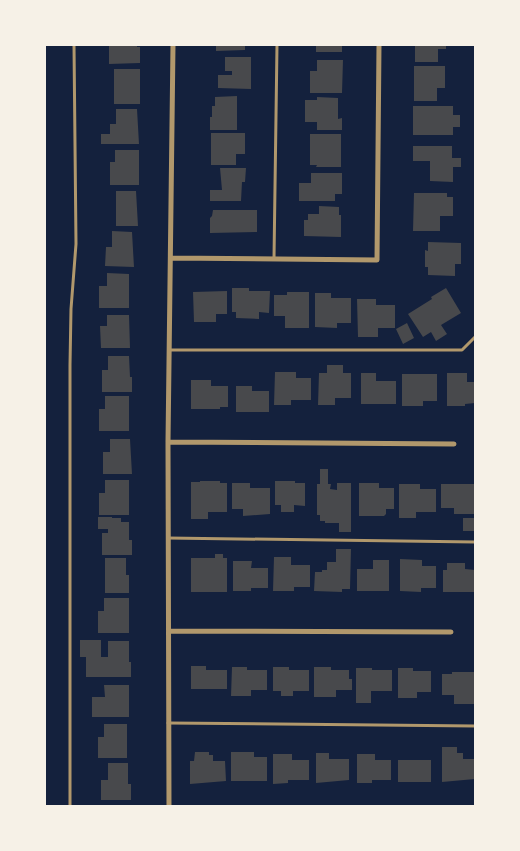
<svg xmlns="http://www.w3.org/2000/svg" width="520" height="851" viewBox="0 0 520 851" font-family="Jost,sans-serif">
  <style>
    .building { fill: #48494c }
    .lines { fill: none; stroke-linecap: round; stroke-linejoin: round }
    .service { stroke: #b1986c; stroke-width: 3 }
    .minor { stroke: #b1986c; stroke-width: 5 }
  </style>
  <rect width="100%" height="100%" fill="#14213d"/>
  <path class="building" d="M109,45H137V47H140V63L109,64Z
    M216,45H245V50L216,51Z
    M316,45H342V52H316Z
    M415,45H446V49H438V62H415Z
    M225,57H251V89L218,88V75H232V71H225Z
    M317,60H343L342,93H310V71H317Z
    M414,66H445V88H437V101H414Z
    M114,69H140V104H114Z
    M237,96V130H210V117H212V106H215V97Z
    M317,97L338,98V119L342,118V130H317V122H305V100H317Z
    M413,106H453V115H460V127H453V135H413Z
    M116,109H137L139,144H101V134H110V124H116Z
    M211,133H245V154H236V165H211Z
    M310,134H341V167H316L317,165H310Z
    M413,146H452V158H461V167H453V182L430,181V161H413Z
    M115,150H139V185H110V162H115Z
    M220,168H246L245,182H242L241,201H210V190H222Z
    M311,173H342V194H335V201H299V183H311Z
    M116,191H136L138,226H116Z
    M414,193H447V197H453V216H440V231H413Z
    M319,206L339,207V215H341V237L304,236V220H308V214H319Z
    M213,210H257V232L210,233V218L212,216Z
    M112,231L132,232L134,267L105,266L106,247H112Z
    M428,242L461,243V264H455V276L428,275V267H425V250L428,251Z
    M107,273L129,274V308H99V286H107Z
    M232,288H249V291H270L269,313L259,312V319L236,318V312H232Z
    M446,288L461,313L441,325L447,334L436,341L431,332L423,337L408,314L432,299L431,297Z
    M227,291V314H216V322H194L193,292Z
    M287,292H309V328H285V316H274V295H287Z
    M315,293H331V298H351V323H337V328L315,327Z
    M357,299H376V305H395V328H378V337H358Z
    M107,315H129L130,348H101L100,326H107Z
    M407,323L414,338L403,344L396,329Z
    M108,356H129L130,377H132V392H102V370H108Z
    M327,365H343V373H351V398H335V405H318L319,373H327Z
    M275,372H296V378H311V400H291V405H274Z
    M361,373H376V381H396V404H361Z
    M447,373H467V382H475V403L465,404V406H447Z
    M402,374H437V401H423V406H402Z
    M191,380H211V386H228V407H220V409H191Z
    M236,386H252V391H269V412H236Z
    M105,396H129V431H99V409H105Z
    M110,439H130L132,474H103V452H110Z
    M320,469H328V484H331L330,489L337,490V483H351V532H339V523H325V521H320V515H317V484H320Z
    M105,480H129V515H99V493H105Z
    M200,481H220V483H227V512H208V519H191V482H200Z
    M275,481H295V483H305V506L294,505V512H281V505H275Z
    M232,483H250V488H270V514L243,516V509H232Z
    M359,483H379V488H394V509H386V514L384,516H359Z
    M399,484H420V489H436V512H416V518H399Z
    M441,484H475V514H454V508H441Z
    M98,517H112V518H121V522H129V540H132V555H102V533H108V529H98Z
    M463,518H475V531H463Z
    M336,549H351L350,589H342V592L314,591L315,572H322V570H327V562H336Z
    M215,554H223V558H227V592H191V558H215Z
    M274,557H291V565H310V587H294V591H273Z
    M105,558H126V575H129V593H105Z
    M400,559L422,560V566H436V588H421V592L400,591Z
    M373,560H389V591H357V569H373Z
    M233,561H252L251,568H268V588H251V591H233Z
    M447,563H465V569L475,570V592H443V570H447Z
    M104,598H129V633H98V611H104Z
    M80,640H101V657H108V641H129V662H131V677H86V657H80Z
    M191,666H206V670H227V689H191Z
    M232,667H247V670H267V690H251V696H231Z
    M273,667H289V670H309V691H293V696H281V691H273Z
    M314,667H331V670H349V679H352V690H336V697H314Z
    M356,668H372V670H392V691H371V703H356Z
    M398,668H413V671H431V692H417V698H398Z
    M452,672H475V704H454V695H442V674H452Z
    M104,685H129V717H92V697H105Z
    M104,724H127V758H98V737H104Z
    M442,747H457V753H463V759H475V779L442,782Z
    M195,752H209V755H213V761H225L226,781L190,784V761H194Z
    M231,752H254V757H267V781H231Z
    M316,753H329V759H349V780L316,783Z
    M273,754H292V760H309V780H288V783L273,784Z
    M357,754H375V760H391V780H372V783H357Z
    M398,760H431V782H398Z
    M108,763H128V784H131V800H101V780H108Z"/>
  <g class="lines">
    <path class="service" d="M274,259L277,45
      M169,350H462L475,337
      M168,538L475,542
      M168,723L475,726
      M70,806V365L71,309L76,244L74,45"/>
    <path class="minor" d="M171,258L377,260L379,45
      M168,442L454,444
      M169,631L451,632
      M169,806L168,442L173,45"/>
  </g>
  <rect width="520" height="851" fill="none" stroke="#f6f1e7" stroke-width="92"/>
</svg>
